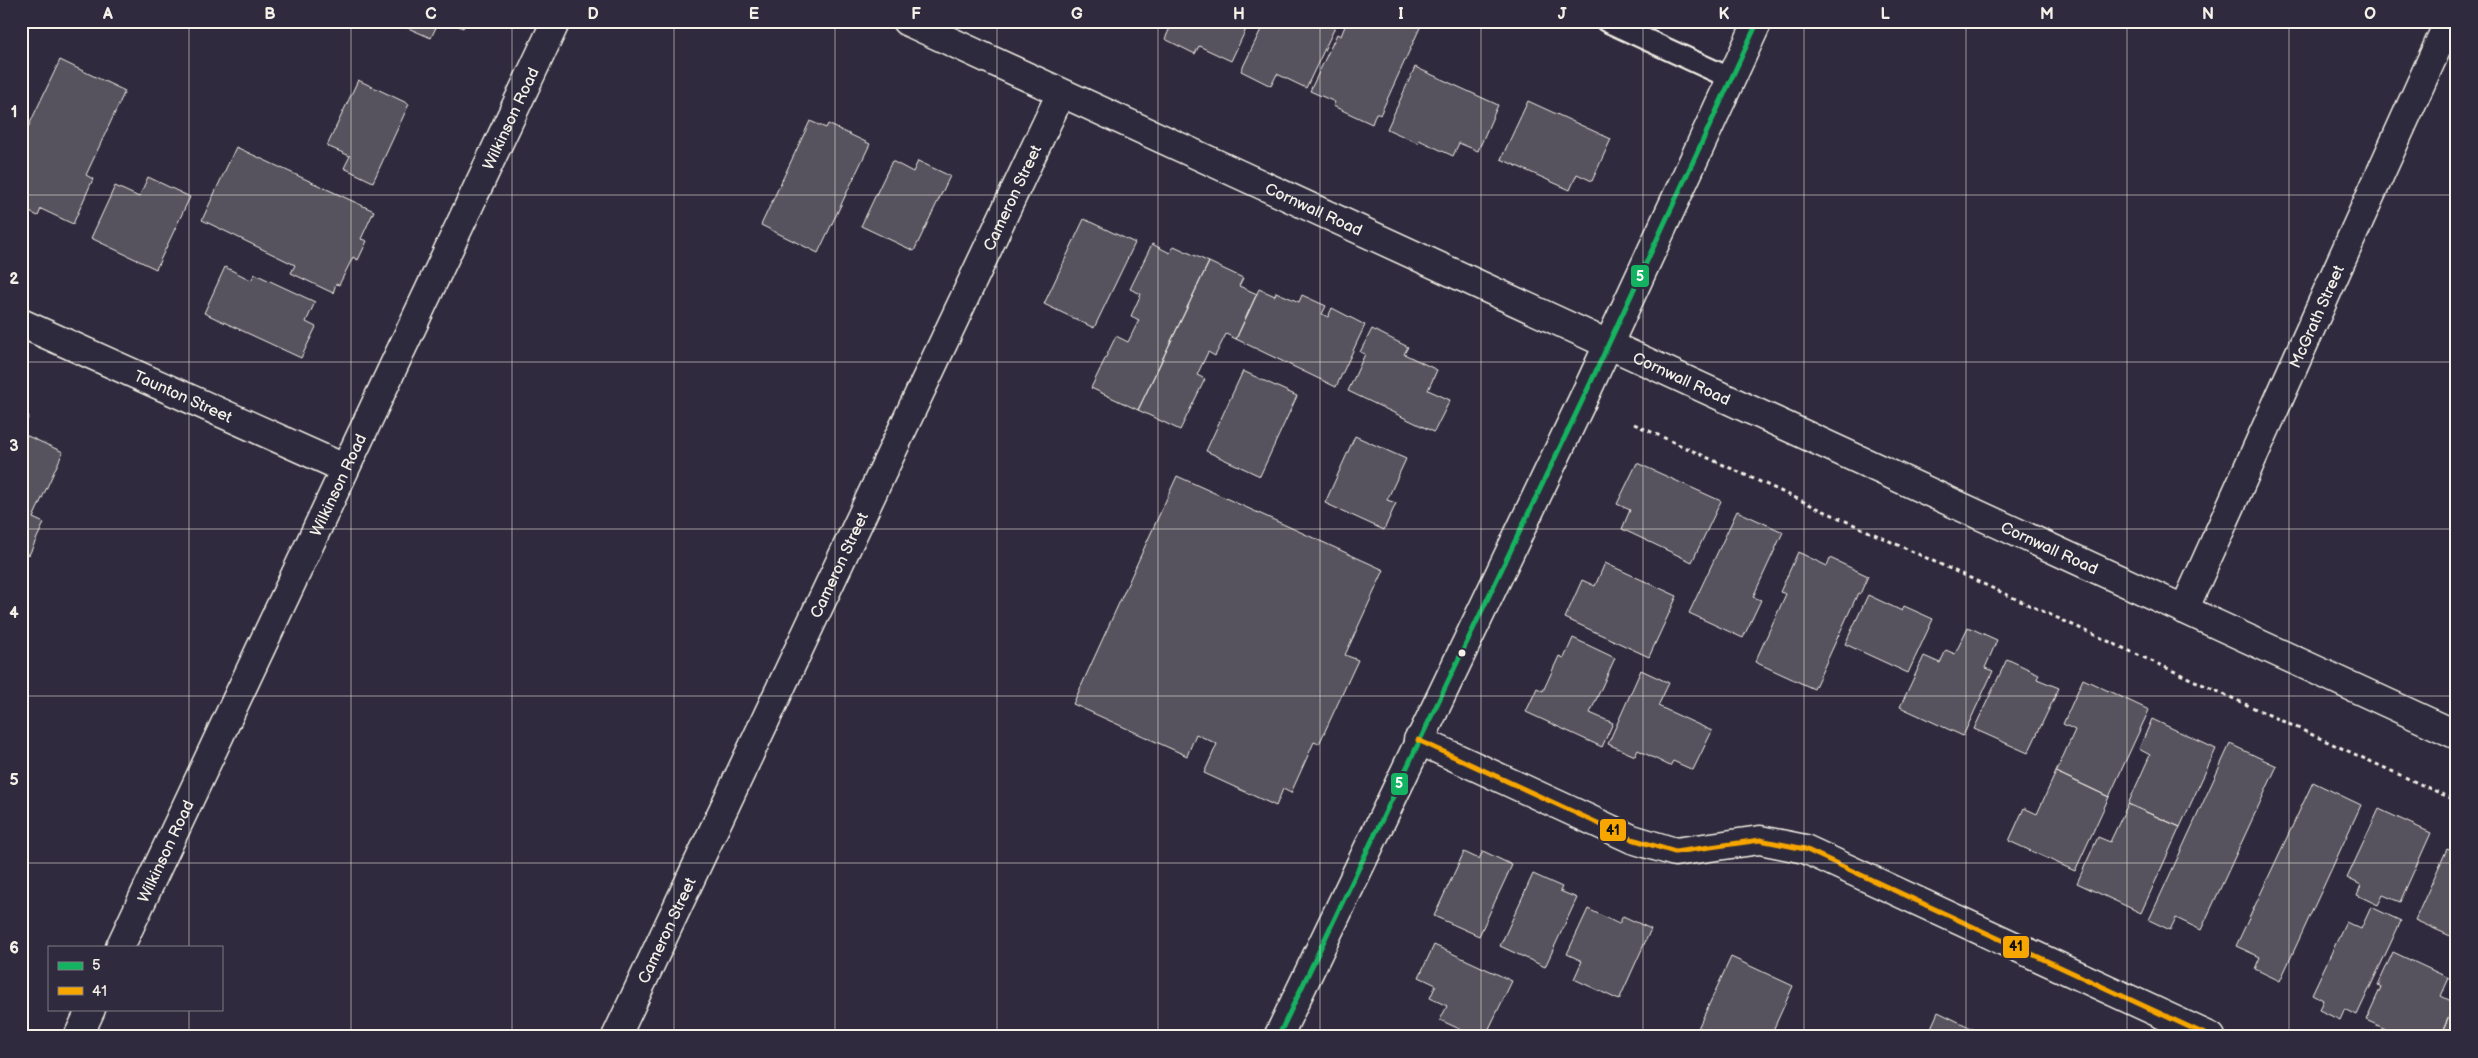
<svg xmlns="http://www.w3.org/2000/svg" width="2478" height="1058" viewBox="0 0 2478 1058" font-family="'Balsamiq Sans',sans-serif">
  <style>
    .building { fill: #56525f; stroke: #f4f1e8 }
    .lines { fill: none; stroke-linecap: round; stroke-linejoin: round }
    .lane-casing { stroke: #f4f1e8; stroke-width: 24 }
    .street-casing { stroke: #f4f1e8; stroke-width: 31 }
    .secondary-casing { stroke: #f4f1e8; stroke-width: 31 }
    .path { stroke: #f4f1e8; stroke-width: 3; stroke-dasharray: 4 4; stroke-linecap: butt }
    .lane { stroke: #2f2a3d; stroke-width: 20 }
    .street { stroke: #2f2a3d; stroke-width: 28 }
    .secondary { stroke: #2f2a3d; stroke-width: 28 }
    .bus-1-casing { stroke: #2f2a3d; stroke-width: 9 }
    .bus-2-casing { stroke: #2f2a3d; stroke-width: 9 }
    .bus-1 { stroke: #13b361; stroke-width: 5 }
    .bus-2 { stroke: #f7a600; stroke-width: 5 }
    .grid { fill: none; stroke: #f4f1e8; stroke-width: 1; stroke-opacity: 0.55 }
    .bus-dot { fill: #f4f1e8; stroke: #2f2a3d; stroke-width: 2 }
    .labels { text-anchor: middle; stroke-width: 4; stroke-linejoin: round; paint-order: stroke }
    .street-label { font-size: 16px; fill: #f4f1e8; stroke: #2f2a3d }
    .line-badge { stroke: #2f2a3d; stroke-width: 2 }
    .badge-label { font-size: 14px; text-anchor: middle; font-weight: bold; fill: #fff }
    .pale-badge-label { font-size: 14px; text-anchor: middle; font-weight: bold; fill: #111 }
    .neatline { fill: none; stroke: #f4f1e8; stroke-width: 2 }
    .grid-label { font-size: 16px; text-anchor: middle; font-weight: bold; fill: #f4f1e8 }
  </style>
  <rect width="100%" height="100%" fill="#2f2a3d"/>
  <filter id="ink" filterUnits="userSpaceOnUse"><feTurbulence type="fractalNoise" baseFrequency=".02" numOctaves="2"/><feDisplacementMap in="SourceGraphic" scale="10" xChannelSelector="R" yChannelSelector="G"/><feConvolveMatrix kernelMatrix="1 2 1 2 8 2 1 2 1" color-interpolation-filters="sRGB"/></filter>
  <g filter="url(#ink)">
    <path class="building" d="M403,21H439L431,38L401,25Z
      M448,21H466L463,28Z
      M1173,21H1250L1231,61L1199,46L1195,54L1165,39Z
      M1265,21H1338L1306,88L1277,74L1271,86L1241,71Z
      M1347,21H1423L1380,115L1376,113L1372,124L1333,106L1335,102L1310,91L1337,34L1341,36Z
      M60,60L125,91L86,175L93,179L73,224L41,209L38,216L21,208V142Z
      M1415,67L1498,105L1478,151L1459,143L1453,156L1419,140L1418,143L1387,129Z
      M358,80L409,104L373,182L344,168L350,156L327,146Z
      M1528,101L1611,139L1592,181L1577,174L1570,190L1501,159Z
      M810,121L826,128L828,124L870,144L818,253L761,225Z
      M236,147L374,211L361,239L367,241L358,260L353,257L339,285L336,284L333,293L291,273L295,265L202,220Z
      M892,161L913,172L918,161L950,176L914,251L861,226Z
      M148,177L190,197L156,269L91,238L115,186L139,197Z
      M1084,219L1135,243L1094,328L1044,304Z
      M1152,244L1170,253L1174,246L1209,262L1138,410L1091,388L1116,336L1128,342L1139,320L1131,316L1141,294L1130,289Z
      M1209,262L1243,278L1239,286L1257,294L1236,339L1226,334L1215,356L1208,352L1197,375L1205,379L1180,430L1138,410Z
      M225,267L251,280L255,274L315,302L306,322L316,327L301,358L204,313Z
      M1259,289L1275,296L1276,292L1299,302L1302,295L1326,306L1322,314L1328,317L1332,308L1365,325L1336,387L1236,339Z
      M1372,329L1408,347L1404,354L1437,370L1428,390L1450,400L1434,432L1348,391L1365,354L1360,352Z
      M1243,371L1297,396L1260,476L1206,451Z
      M21,413L29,416L21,433L63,452L33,518L44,523L29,555L21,551Z
      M1355,436L1406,459L1387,500L1396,503L1384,530L1325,503Z
      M1637,463L1721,501L1692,562L1622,529L1630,510L1617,504Z
      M1177,476L1384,570L1345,655L1358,660L1319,744L1314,742L1291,793L1283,789L1276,806L1204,773L1217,744L1196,734L1187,756L1073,704Z
      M1737,511L1783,532L1753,597L1761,600L1743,638L1689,613Z
      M1798,552L1827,566L1830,558L1868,576L1860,594L1858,593L1814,689L1755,662L1786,594L1780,592Z
      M1605,563L1677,596L1649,657L1565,618L1582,580L1595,586Z
      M1868,595L1902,611L1904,606L1933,619L1908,673L1845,644Z
      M1968,627L1997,640L1985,668L1993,671L1963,736L1900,707L1924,656L1940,663L1946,650L1955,654Z
      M1573,638L1615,658L1590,713L1613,723L1602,747L1526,712L1537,688L1543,691L1559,656L1564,658Z
      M2007,659L2039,674L2037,679L2059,688L2028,753L1974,729Z
      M1641,670L1669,683L1658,706L1712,731L1693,770L1673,761L1670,766L1638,750L1635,756L1608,744Z
      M2083,679L2149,710L2109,797L2056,772L2075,730L2063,724Z
      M2152,719L2216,749L2180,827L2128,804L2150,755L2139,749Z
      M2230,744L2277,766L2201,930L2176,918L2170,930L2149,920Z
      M2056,772L2109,797L2075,871L2009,841L2024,808L2037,814Z
      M2313,782L2361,805L2280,981L2255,969L2260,957L2236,946Z
      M2128,804L2180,827L2141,913L2077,883L2098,837L2110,842Z
      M2379,809L2431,833L2400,902L2383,895L2378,905L2357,895L2361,885L2347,878Z
      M2447,849L2457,853V939L2415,920Z
      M1483,851L1512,865L1479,936L1434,916L1464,852L1479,859Z
      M1533,874L1562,887L1560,891L1577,898L1545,967L1500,946Z
      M2371,907L2401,921L2357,1015L2345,1009L2340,1020L2319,1010L2323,1000L2312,994L2346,922L2361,929Z
      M1588,909L1619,924L1623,916L1651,929L1619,1000L1574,979L1582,961L1567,954Z
      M1434,945L1512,981L1485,1037H1477L1440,1020L1447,1006L1430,998L1436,985L1419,977Z
      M2393,952L2449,978L2441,996L2455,1003L2440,1037H2403L2366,1020L2381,987L2378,985Z
      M1731,957L1793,986L1770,1037H1694Z
      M2455,1003L2457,1037H2440Z
      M1938,1012L1990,1037H1927Z"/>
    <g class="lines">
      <g class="lane-casing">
        <path id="lane" d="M1606,21L1730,78"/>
      </g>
      <g class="street-casing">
        <g id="street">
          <path id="s1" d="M21,323L344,468"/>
          <path id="s2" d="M2184,610L2449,21"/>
          <path d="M1418,740L1632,839L1675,852L1760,840L1805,849L2211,1037"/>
          <path id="s3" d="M120,947L556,21"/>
          <path d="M78,1037L91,1009"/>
          <path id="s4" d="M616,1037L1061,93"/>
        </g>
      </g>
      <g class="secondary-casing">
        <g id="secondary">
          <path id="s5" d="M906,21L2457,735"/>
          <path d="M1278,1037L1584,397L1758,21"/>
        </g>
      </g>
      <path class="path" d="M1634,424L2457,801"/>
      <use href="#lane" class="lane"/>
      <use href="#street" class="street"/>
      <use href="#secondary" class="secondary"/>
      <g class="bus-1-casing">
        <path id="bus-1" d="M1278,1037L1584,397L1758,21"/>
      </g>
      <g class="bus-2-casing">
        <path id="bus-2" d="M1418,740L1632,839L1675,852L1760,840L1805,849L2211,1037"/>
      </g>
      <use href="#bus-1" class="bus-1"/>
      <use href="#bus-2" class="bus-2"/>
    </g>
  </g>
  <path class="grid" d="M189,21V947M351,21V1037M512,21V1037M674,21V1037M835,21V1037M997,21V1037M1158,21V1037M1320,21V1037M1481,21V1037M1643,21V1037M1804,21V1037M1966,21V1037M2127,21V1037M2289,21V1037M21,195H2457M21,362H2457M21,529H2457M21,696H2457M21,863H2457M189,1009V1037"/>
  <circle class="bus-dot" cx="1462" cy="653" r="4.5"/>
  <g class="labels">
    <g class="street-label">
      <text dy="6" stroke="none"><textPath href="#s3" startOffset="916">Wilkinson Road</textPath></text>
      <text dy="6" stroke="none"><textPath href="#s4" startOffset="928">Cameron Street</textPath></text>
      <text dy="6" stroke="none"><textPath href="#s5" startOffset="449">Cornwall Road</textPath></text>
      <text dy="6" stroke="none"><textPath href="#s2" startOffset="322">McGrath Street</textPath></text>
      <text dy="6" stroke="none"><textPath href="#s5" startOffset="854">Cornwall Road</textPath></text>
      <text dy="6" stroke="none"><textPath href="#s1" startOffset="178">Taunton Street</textPath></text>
      <text dy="6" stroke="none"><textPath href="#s3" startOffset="511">Wilkinson Road</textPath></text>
      <text dy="6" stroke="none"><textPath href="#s5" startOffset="1259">Cornwall Road</textPath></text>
      <text dy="6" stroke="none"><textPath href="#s4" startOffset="522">Cameron Street</textPath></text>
      <text dy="6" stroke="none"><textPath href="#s3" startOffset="106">Wilkinson Road</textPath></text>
      <text dy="6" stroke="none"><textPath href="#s4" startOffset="118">Cameron Street</textPath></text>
    </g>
  </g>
  <g class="line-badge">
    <rect x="1630" y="264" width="20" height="24" rx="5" fill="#13b361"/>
    <rect x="1390" y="772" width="19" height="24" rx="5" fill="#13b361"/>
    <rect x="1599" y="818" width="28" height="24" rx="5" fill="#f7a600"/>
    <rect x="2002" y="935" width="28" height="24" rx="5" fill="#f7a600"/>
  </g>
  <g class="badge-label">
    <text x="1640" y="281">5</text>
    <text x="1399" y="788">5</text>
  </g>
  <g class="pale-badge-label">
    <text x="1613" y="835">41</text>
    <text x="2016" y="951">41</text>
  </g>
  <rect width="2478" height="1058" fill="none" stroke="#2f2a3d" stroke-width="55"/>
  <rect x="48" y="946" width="175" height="65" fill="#2f2a3d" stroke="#7e7a81"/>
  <rect x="58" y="962" width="25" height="8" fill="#13b361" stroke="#7e7a81"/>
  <text x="92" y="970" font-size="15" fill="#f4f1e8">5</text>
  <rect x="58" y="987" width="25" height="8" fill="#f7a600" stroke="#7e7a81"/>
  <text x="92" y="996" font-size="15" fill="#f4f1e8">41</text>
  <rect x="28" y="28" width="2422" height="1002" class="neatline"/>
  <g class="grid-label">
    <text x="108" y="19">A</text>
    <text x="270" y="19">B</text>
    <text x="431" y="19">C</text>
    <text x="593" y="19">D</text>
    <text x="754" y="19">E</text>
    <text x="916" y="19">F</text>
    <text x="1077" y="19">G</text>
    <text x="1239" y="19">H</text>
    <text x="1401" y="19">I</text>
    <text x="1562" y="19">J</text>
    <text x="1724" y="19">K</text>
    <text x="1885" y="19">L</text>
    <text x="2047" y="19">M</text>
    <text x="2208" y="19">N</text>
    <text x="2370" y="19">O</text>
    <text x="14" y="117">1</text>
    <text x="14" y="284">2</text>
    <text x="14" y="451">3</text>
    <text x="14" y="618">4</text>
    <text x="14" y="785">5</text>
    <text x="14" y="953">6</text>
  </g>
</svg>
